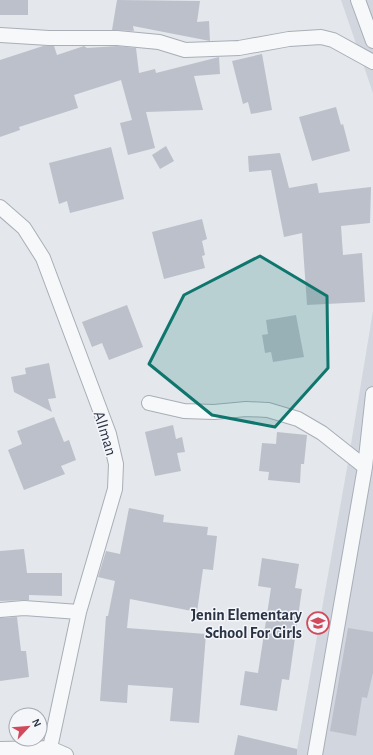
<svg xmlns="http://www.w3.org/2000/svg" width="373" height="755" viewBox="0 0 373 755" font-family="'Alegreya Sans',sans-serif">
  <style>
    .built { fill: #d2d6de }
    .building { fill: #bbc0ca }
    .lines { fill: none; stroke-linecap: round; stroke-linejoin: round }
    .minor-casing { stroke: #a9aeb7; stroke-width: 16 }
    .minor { stroke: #f7f8fa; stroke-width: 14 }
    .marked { fill: #0f766e; fill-opacity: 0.2; stroke: #0f766e; stroke-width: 3; stroke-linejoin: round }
    .labels { text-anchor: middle; stroke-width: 3; stroke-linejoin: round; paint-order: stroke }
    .street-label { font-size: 16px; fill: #2b3445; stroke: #f4f6f9 }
    .poi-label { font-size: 16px; font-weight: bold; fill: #2b3445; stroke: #f4f6f9; text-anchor: end }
  </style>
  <rect width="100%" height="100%" fill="#e4e7ec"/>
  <path class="built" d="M341,0H373V93Z
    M373,311V755H296L347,468Z"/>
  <path class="building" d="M0,0H28V15H0Z
    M117,0L200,1L197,22L209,21L210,41L133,26L134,31L112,30Z
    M43,46H54L57,55L84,46L87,48L117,46L136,48L139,73L155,69L156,73L219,57L220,74L194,76L203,110L146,112L155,148L128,155L120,123L132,120L121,80L74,95L78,108L19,127L20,130L0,137V60Z
    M262,54L272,110L251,114L248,102L243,104L232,61Z
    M336,107L341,125L343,124L350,151L312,161L299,117Z
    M166,146L174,161L160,169L152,155Z
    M111,147L124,199L70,213L67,201L59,204L49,163Z
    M280,153L289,188L317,183L319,193L371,187L370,223L341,226L343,255L362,253L365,302L307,305L302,233L284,237L271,170L249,172L248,156Z
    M202,219L207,239L202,241L205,255L202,256L205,268L164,279L152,232Z
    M127,305L143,347L109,360L102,343L92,347L82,322Z
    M296,315L304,357L273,362L271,352L265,353L262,335L268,334L266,320Z
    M49,363L56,398L48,399L52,412L14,392L11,377L26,374L25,368Z
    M54,417L64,442L69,440L76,460L61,466L65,474L24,490L8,450L22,444L17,431Z
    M173,425L176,439L182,437L185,452L177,453L181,471L155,476L145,432Z
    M277,432L307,435L304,464H301L300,483L268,480L269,472L259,471L262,443L276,444Z
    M129,508L164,515L163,522L208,527L207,535L217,536L213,570L203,569L197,612L130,599L127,628L206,634L199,723L170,721L173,688L128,685L127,703L100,701L106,616H108L115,581L98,577L106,551L120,554Z
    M24,549L27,573H62V596L29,595V600L0,601V551Z
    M262,558L299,564L295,588L302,589L289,680L282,679L277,711L240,705L245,671L258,673L271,588L258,586Z
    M17,617L21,651H26L29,677L0,681V618Z
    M348,628L373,632V673L367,698L362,697L356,736L330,731Z
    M238,735L297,749V755H234Z"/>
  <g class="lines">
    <g class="minor-casing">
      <path id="minor" d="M358,0L373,41
        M0,35L49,38H117L159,42L185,50L239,48L289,39L321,37L333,40L373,62
        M0,207L24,228L43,258L109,434L116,464L115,489L79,612L50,748L44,755
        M149,403L184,411L214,412L246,409L268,410L298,419L322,433L365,467
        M0,610L24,608L79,612
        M0,749L50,748L66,755
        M315,755L365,467L373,394"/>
    </g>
    <use href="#minor" class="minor"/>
  </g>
  <path class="marked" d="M260,256L327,296L328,368L275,427L212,415L149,364L184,295Z"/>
  <defs>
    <g id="school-ring" transform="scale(1.15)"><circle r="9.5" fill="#f4f6f9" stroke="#d1495b" stroke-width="1.5"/><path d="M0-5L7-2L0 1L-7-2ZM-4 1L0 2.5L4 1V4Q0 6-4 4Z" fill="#d1495b"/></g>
  </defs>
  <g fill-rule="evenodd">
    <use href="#school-ring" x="318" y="623"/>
  </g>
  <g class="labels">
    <g class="street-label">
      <text transform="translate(106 433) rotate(73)" y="6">AlIman</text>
    </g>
    <g class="poi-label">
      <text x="302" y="620">Jenin Elementary<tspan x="302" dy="18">School For Girls</tspan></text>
    </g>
  </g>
  <g transform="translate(28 727) rotate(64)"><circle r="19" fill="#f4f6f9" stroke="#a4a8b1"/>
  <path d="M0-3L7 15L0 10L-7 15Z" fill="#d1495b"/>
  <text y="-6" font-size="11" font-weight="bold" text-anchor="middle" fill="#2b3445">N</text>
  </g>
</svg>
